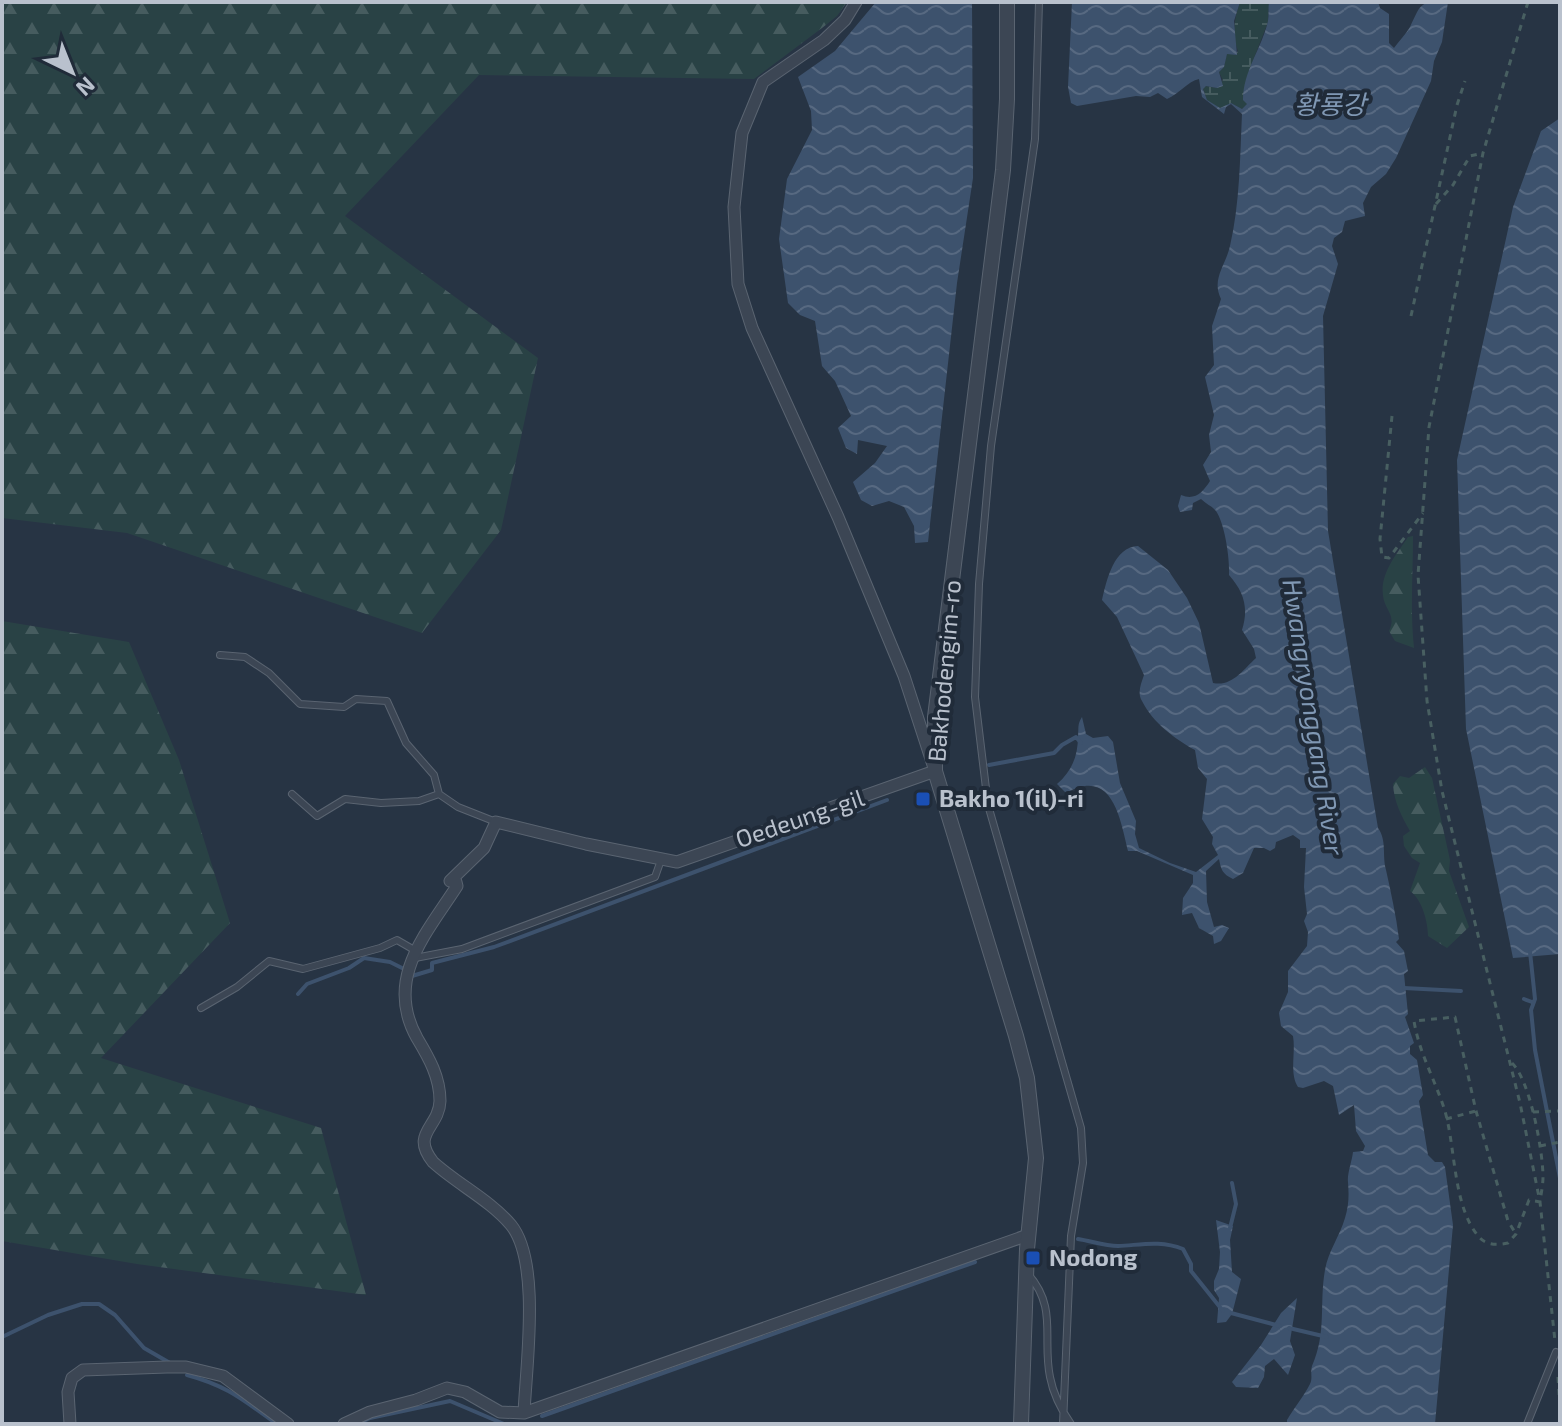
<svg xmlns="http://www.w3.org/2000/svg" width="1562" height="1426" viewBox="0 0 1562 1426" font-family="'Exo 2','Noto Sans KR',sans-serif">
  <style>
    .forest { fill: url(#forest-firs) }
    .wetland { fill: url(#wetland-marsh) }
    .water { fill: url(#water-waves) }
    .lines { fill: none; stroke-linecap: round; stroke-linejoin: round }
    .stream { stroke: #3d526d; stroke-width: 4 }
    .service-casing { stroke: #5a6471; stroke-width: 8 }
    .minor-casing { stroke: #5a6471; stroke-width: 13 }
    .tertiary-casing { stroke: #5a6471; stroke-width: 16 }
    .path { stroke: #485f61; stroke-width: 3; stroke-dasharray: 6 6; stroke-linecap: butt }
    .service { stroke: #3c4654; stroke-width: 6 }
    .minor { stroke: #3c4654; stroke-width: 11 }
    .tertiary { stroke: #3c4654; stroke-width: 14 }
    .transit-dot { fill: #1a4fb4; stroke: #202b39; stroke-width: 3 }
    .labels { text-anchor: middle; stroke-width: 8; stroke-linejoin: round; paint-order: stroke }
    .street-label { font-size: 24px; fill: #b9c1cd; stroke: #202b39 }
    .poi-label { font-size: 24px; font-weight: bold; fill: #b9c1cd; stroke: #202b39; text-anchor: start }
    .water-label { font-size: 26px; font-style: italic; fill: #8098b4; stroke: #202b39 }
  </style>
  <defs>
    <pattern id="forest-firs" width="22" height="20" patternUnits="userSpaceOnUse" patternTransform="scale(2)"><rect width="22" height="20" fill="#294245"/><path d="M5 1l3.5 6h-7zM16 11l3.5 6h-7z" fill="#465c5f"/></pattern>
    <pattern id="wetland-marsh" width="20" height="14" patternUnits="userSpaceOnUse" patternTransform="scale(2)"><rect width="20" height="14" fill="#294245"/><path d="M1 5h8M5 5V1M11 12h8M15 12V8" fill="none" stroke="#465c5f"/></pattern>
    <pattern id="water-waves" width="16" height="10" patternUnits="userSpaceOnUse" patternTransform="scale(2)"><rect width="16" height="10" fill="#3d526d"/><path d="M0 5q4-4 8 0t8 0" fill="none" stroke="#576981"/></pattern>
  </defs>
  <rect width="100%" height="100%" fill="#273444"/>
  <path class="forest" d="M2,2H847L837,16L822,28L754,79L479,75L345,216L538,358L501,530L422,633L127,533L2,518Z
    M1413,536C1413,574 1410,611 1414,648L1395,641L1389,631C1397,614 1384,610 1383,595C1380,573 1397,554 1408,537Z
    M2,621L129,642L179,760L230,923L101,1058L321,1128L366,1295L137,1264L2,1241Z
    M1425,767L1432,778L1439,810L1450,860L1449,871L1469,927L1447,948L1428,936C1428,922 1422,899 1410,891L1420,863L1412,858L1404,846L1403,836L1410,831C1401,815 1394,802 1393,784L1400,776L1409,778Z"/>
  <path class="wetland" d="M1240,2H1269L1268,22L1250,68L1248,104L1242,109L1231,103L1221,109L1207,100L1203,88L1206,86L1217,88L1223,80L1219,72L1224,67L1227,53L1236,55L1238,51C1232,33 1234,20 1240,2Z"/>
  <path class="water" d="M876,2H972L973,178L957,283L928,542L915,543L914,526L904,507L889,501L872,506L861,500L853,482L875,463L887,446L858,440L857,454L846,448L838,428L851,416L835,381L822,366L815,321L800,315L788,303L779,239L787,179L812,130L811,111L798,77L835,51Z
    M1072,2H1240L1234,21L1237,55L1227,54L1224,67L1219,72L1223,86L1217,88L1206,86L1203,89L1207,100L1220,108L1231,103L1242,109L1247,104L1243,100C1243,71 1262,48 1268,21C1269,15 1268,8 1269,2H1378L1380,8L1389,14V43L1394,48C1399,41 1406,34 1410,27C1422,2 1419,2 1448,2L1442,42L1434,61L1431,81L1396,158L1386,174L1371,187L1363,203L1365,216L1345,221L1342,232L1334,238L1332,246L1338,264L1323,316L1328,531L1378,828C1387,840 1382,856 1386,870C1391,893 1396,915 1399,939L1396,942L1404,951L1408,971L1404,974L1408,1014L1405,1017L1414,1043L1410,1046V1054L1417,1060L1423,1095L1419,1101L1428,1155L1435,1162H1442L1445,1167L1453,1225L1435,1424H1287V1420C1294,1408 1304,1396 1310,1384C1313,1378 1310,1372 1312,1366C1327,1332 1319,1304 1325,1270C1328,1251 1340,1236 1345,1218C1349,1205 1349,1195 1348,1182C1347,1174 1352,1161 1353,1152L1363,1151L1365,1146L1356,1131L1354,1105L1339,1115L1333,1086L1324,1081L1303,1088L1298,1087C1289,1073 1296,1053 1293,1036L1281,1026L1279,1013L1288,992V971L1307,946L1308,932L1304,921L1307,914L1304,887L1306,848H1300V840L1293,835L1276,842L1275,848L1270,851L1264,848H1254L1243,873L1233,879C1222,874 1221,869 1219,859L1206,871L1207,902L1214,927L1222,925L1229,928L1221,941L1214,944L1213,936L1199,928L1192,913L1182,915L1183,898L1193,883V875L1137,851H1128C1120,817 1112,767 1066,793L1057,784C1072,771 1078,756 1078,736C1079,727 1077,725 1082,717L1086,734L1093,738L1108,736L1113,742L1120,783L1136,821L1135,834L1139,848L1170,863L1196,872L1218,855L1212,844L1213,837L1202,819L1207,779L1198,768L1195,750C1175,739 1153,723 1142,701C1137,693 1141,684 1144,675L1117,617L1102,600C1107,579 1114,547 1138,546L1168,570L1187,598L1199,623L1213,683C1232,687 1243,670 1256,658L1254,649L1242,630C1249,608 1244,592 1229,575C1230,560 1225,524 1216,511C1212,506 1206,504 1201,499L1193,503L1192,510L1180,512L1178,506L1181,495C1195,501 1203,492 1210,481L1203,465L1211,452L1209,435L1214,415L1205,377L1214,365L1212,326L1221,299C1211,279 1226,265 1230,246C1240,203 1240,157 1242,114L1231,104L1226,107L1224,114L1202,97L1199,79C1188,81 1179,94 1167,99L1158,93L1150,97L1136,96L1077,106L1071,103L1068,87Z
    M1560,118V954L1513,958L1466,729L1457,460L1513,207L1541,131Z
    M1216,1220L1233,1226L1230,1240L1232,1272L1241,1279L1232,1314L1226,1322L1217,1323L1219,1298L1214,1290V1281L1219,1269L1220,1252Z
    M1297,1298L1290,1341L1295,1355L1288,1375L1274,1359L1265,1366L1264,1377L1258,1388L1236,1387L1232,1382L1261,1345L1281,1313Z"/>
  <g class="lines">
    <path class="stream" d="M989,765L1054,753L1062,745L1076,737L1081,743
      M1530,952L1535,999L1531,1010L1535,1050L1560,1178
      M412,976L432,970V963L494,947L887,800
      M1404,988L1461,991
      M298,994L307,984L349,968L364,958L390,962L404,969
      M1524,999L1532,1002
      M1230,1228L1236,1204L1232,1183
      M1078,1239C1091,1241 1105,1246 1118,1246C1141,1245 1160,1240 1183,1249L1191,1264V1271L1223,1311
      M1231,1313L1280,1326
      M1289,1328L1327,1337
      M2,1337L48,1315L82,1304H99L115,1315L144,1348L170,1363
      M187,1375C228,1386 243,1400 277,1424
      M542,1416L975,1262
      M357,1424L370,1418L450,1401L504,1424"/>
    <g class="service-casing">
      <path id="service" d="M1039,2L1035,139L991,446L979,584L975,697L988,805L1081,1128L1083,1163L1071,1236L1063,1424
        M220,655L245,657L269,673L300,704L344,707L356,699L387,701L406,743L434,775L439,794L458,807L496,822
        M292,794L317,816L345,799L381,803L419,801L439,794
        M415,958L462,949L655,877L661,860
        M201,1008L237,987L269,961L303,969L380,948L397,940L416,951
        M1028,1274C1058,1308 1042,1338 1050,1377C1053,1393 1062,1411 1071,1424
        M1527,1424L1556,1352"/>
    </g>
    <g class="minor-casing">
      <path id="minor" d="M524,1413C526,1366 541,1262 511,1225C490,1200 457,1184 433,1162C410,1133 439,1128 440,1101C440,1077 429,1058 417,1038C384,979 426,934 457,886L456,882L450,881L484,848L496,822L586,844L677,862L935,771L904,676L838,517L752,328L738,284L734,207L740,151L742,133L763,82L824,40L845,20L856,2
        M70,1424L68,1392L72,1378L83,1370L167,1367H186L223,1376L288,1424
        M344,1424L370,1412L416,1400L447,1388L465,1392L500,1412L524,1413L1028,1235"/>
    </g>
    <g class="tertiary-casing">
      <path id="tertiary" d="M1007,2V99L1003,170L935,717V771L1016,1036L1027,1078L1036,1158L1027,1249L1021,1424"/>
    </g>
    <path class="path" d="M1528,2L1483,153L1429,427L1418,575L1427,701L1442,791L1520,1103L1540,1202L1555,1341
      M1436,204L1453,185L1470,156L1483,153
      M1411,316L1457,105L1465,81
      M1392,416L1380,539L1382,557L1389,558L1423,513
      M1512,1063C1530,1080 1543,1151 1543,1177C1543,1185 1541,1194 1540,1202L1529,1200L1516,1234L1508,1243C1498,1245 1487,1246 1479,1237C1452,1206 1456,1145 1444,1108C1434,1078 1419,1052 1414,1021L1455,1017L1476,1111L1508,1221L1516,1234
      M1533,1112L1560,1111
      M1446,1119L1476,1111
      M1540,1146L1560,1142
      M1558,1377L1560,1409"/>
    <use href="#service" class="service"/>
    <use href="#minor" class="minor"/>
    <use href="#tertiary" class="tertiary"/>
  </g>
  <g class="transit-dot">
    <rect x="915" y="791" width="16" height="16" rx="4"/>
    <rect x="1025" y="1250" width="16" height="16" rx="4"/>
  </g>
  <g class="labels">
    <g class="street-label">
      <text transform="translate(945 671) rotate(-85)" y="8">Bakhodengim-ro</text>
      <text transform="translate(800 819) rotate(-19)" y="8">Oedeung-gil</text>
    </g>
    <g class="poi-label">
      <text x="939" y="807">Bakho 1(il)-ri</text>
      <text x="1049" y="1266">Nodong</text>
    </g>
    <g class="water-label">
      <text x="1330" y="114">황룡강</text>
      <text transform="translate(1313 717) rotate(81)" y="9">Hwangryonggang River</text>
    </g>
  </g>
  <rect width="1562" height="1426" fill="none" stroke="#b9c1cd" stroke-width="8"/>
  <g transform="translate(72 72) rotate(137)" stroke="#202b39" stroke-width="6" paint-order="stroke">
  <path d="M0-6L14 30L0 20L-14 30Z" fill="#b9c1cd"/>
  <text y="-12" font-size="22" font-weight="bold" text-anchor="middle" fill="#b9c1cd">N</text>
  </g>
</svg>
